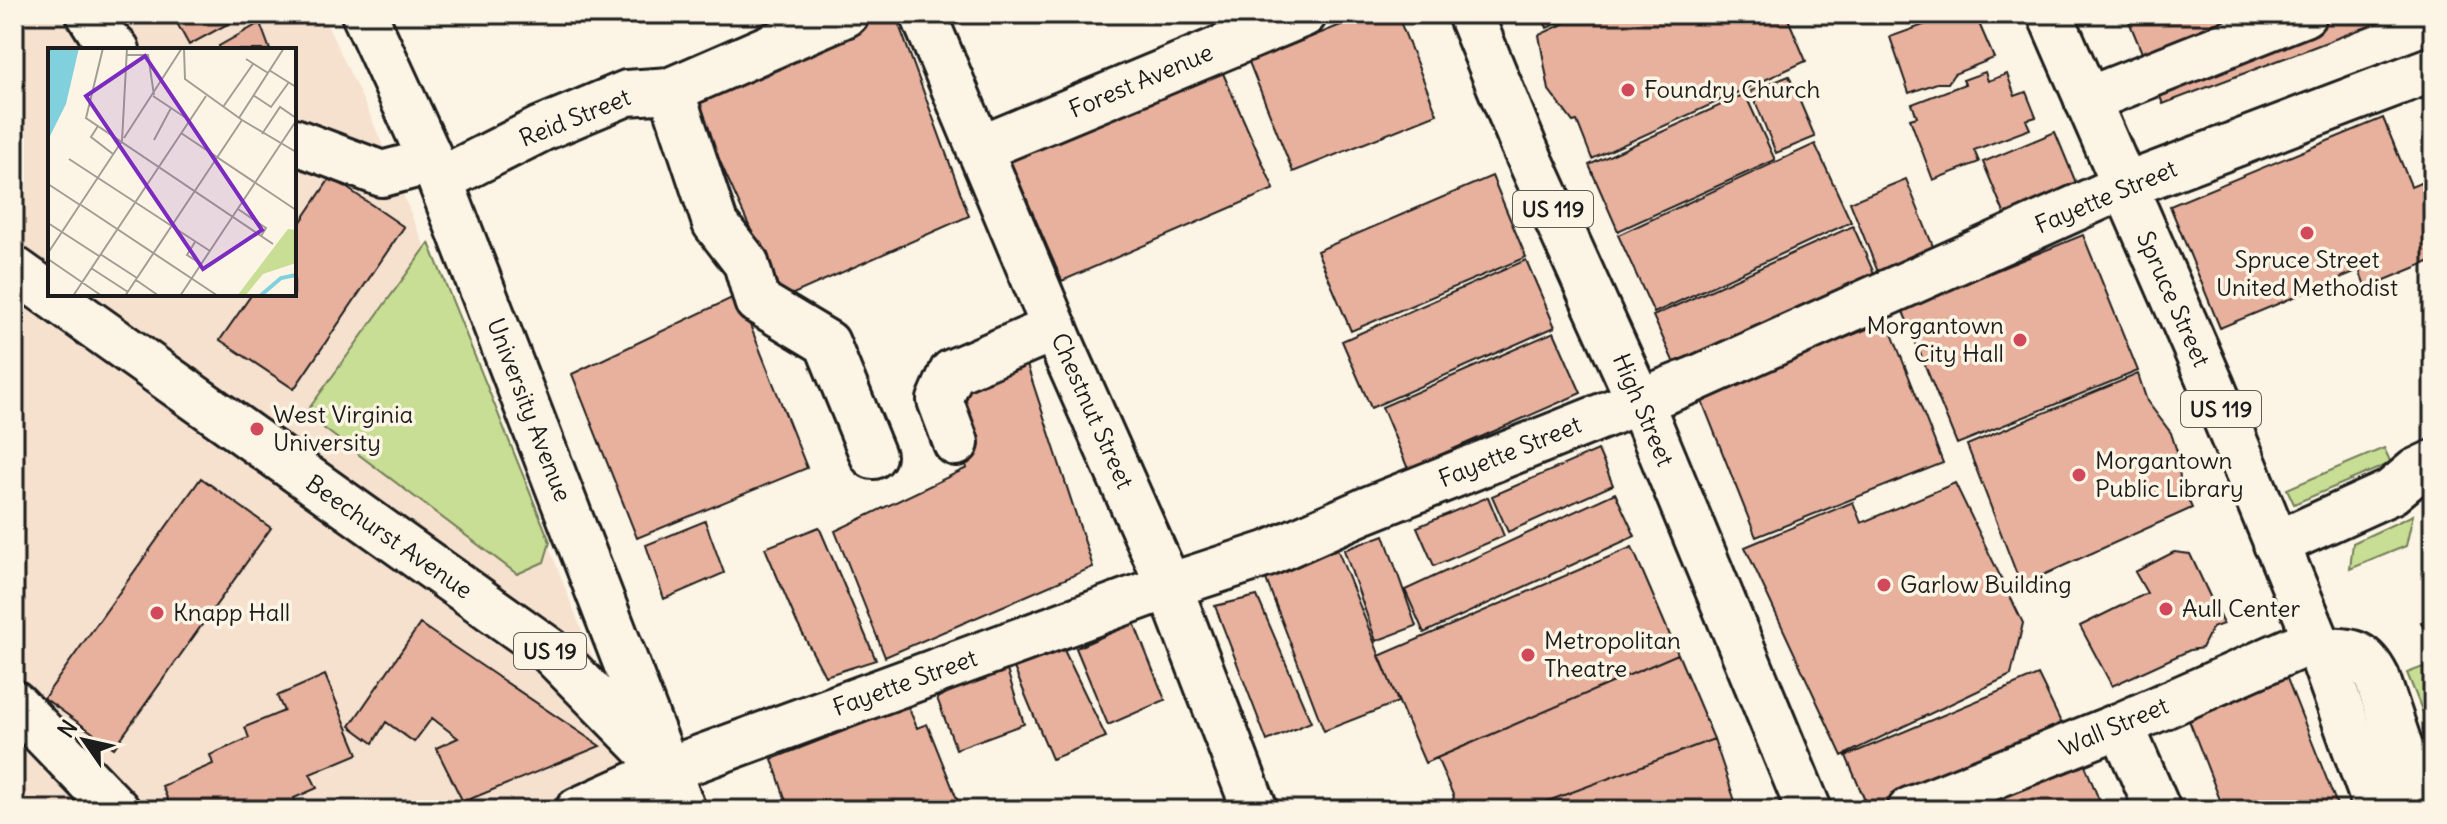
<svg xmlns="http://www.w3.org/2000/svg" width="2447" height="824" viewBox="0 0 2447 824" font-family="Delius,sans-serif">
  <style>
    .built { fill: #f6e1cf; fill-rule: evenodd }
    .green { fill: #c7de94; stroke: #727d58; stroke-width: 2 }
    .building { fill: #e8b19d; stroke: #1c1c1c; stroke-width: 2 }
    .lines { fill: none; stroke-linecap: round; stroke-linejoin: round }
    .minor-casing { stroke: #1c1c1c; stroke-width: 50 }
    .major-casing { stroke: #1c1c1c; stroke-width: 50 }
    .minor { stroke: #fcf5e5; stroke-width: 44 }
    .major { stroke: #fcf5e5; stroke-width: 44 }
    .poi-dot { fill: #d1495b; stroke: #fcf5e5; stroke-width: 3 }
    .labels { text-anchor: middle; stroke-width: 7; stroke-linejoin: round; paint-order: stroke }
    .shield { fill: #fcf5e5; stroke: #5f5d58; stroke-width: 2 }
    .shield-label { font-size: 22px; font-weight: bold; fill: #1c1c1c }
    .street-label { font-size: 24px; fill: #1c1c1c; stroke: #fcf5e5 }
    .poi-label { font-size: 24px; fill: #1c1c1c; stroke: #fcf5e5; text-anchor: start }
    .inset-river { fill: none; stroke: #81d0dd; stroke-width: 4 }
    .inset-road { fill: none; stroke: #a29e95; stroke-width: 2 }
    .view { fill: #7b2cbf; fill-opacity: 0.15; stroke: #7b2cbf; stroke-width: 4 }
    .inset-edge { fill: none; stroke: #1c1c1c; stroke-width: 4 }
  </style>
  <rect width="100%" height="100%" fill="#fcf5e5"/>
  <filter id="ink" filterUnits="userSpaceOnUse"><feTurbulence type="fractalNoise" baseFrequency=".0125" numOctaves="2"/><feDisplacementMap in="SourceGraphic" scale="16" xChannelSelector="R" yChannelSelector="G"/><feConvolveMatrix kernelMatrix="1 2 1 2 8 2 1 2 1" color-interpolation-filters="sRGB"/></filter>
  <g filter="url(#ink)">
    <path class="built" d="M14,14H322L371,117L556,564L652,810H14ZM50,50H294V294H50Z"/>
    <path class="green" d="M429,243L550,542L544,562L517,574L305,414Z
      M2384,448L2391,463L2294,504L2287,489Z
      M2413,515L2406,546L2350,569L2353,543Z
      M2423,667L2433,691V737L2407,673Z"/>
    <path class="building" d="M172,14H246L189,45Z
      M870,14H895L969,216L782,299L694,104L812,38Z
      M1368,14H1397L1437,114L1293,172L1249,62Z
      M1541,14H1579L1547,28Z
      M1585,14H1786L1806,61L1592,159L1577,121L1573,122L1549,90L1539,35Z
      M1954,14H1960L1961,17L1975,14L1994,58L1954,74L1948,83H1937L1909,93L1890,37Z
      M2126,14H2401L2163,104Z
      M260,23L270,50H220L219,46Z
      M1218,62L1274,189L1062,281L1007,154Z
      M1985,72L1988,81L2007,74L2015,96L2026,92L2036,117L2026,120L2030,129L1974,150L1979,162L1933,180L1910,119L1917,117L1912,104L1965,84L1963,80Z
      M1789,76L1815,137L1776,153L1751,91Z
      M1745,94L1775,160L1618,231L1589,165Z
      M2383,118L2411,186L2430,178L2433,186V260L2366,288L2359,270L2220,328L2170,206Z
      M2055,132L2081,195L2011,230L1983,162Z
      M1815,144L1851,222L1654,313L1618,235Z
      M1492,176L1526,257L1351,331L1317,251Z
      M331,177L404,227L294,389L220,340L252,294H294V232Z
      M1906,179L1936,254L1880,277L1850,202Z
      M1853,226L1877,280L1677,370L1653,316Z
      M2083,235L2138,371L1957,444L1902,309Z
      M1526,260L1555,327L1371,408L1342,341Z
      M738,295L807,468L637,538L572,374Z
      M1887,321L1943,463L1756,537L1700,396Z
      M1554,332L1581,393L1408,469L1382,407Z
      M1026,362L1093,567L885,657L835,531L967,468L940,400Z
      M2138,374L2147,401L2171,433L2179,458L2180,482L2192,508L2021,585L1967,445Z
      M1598,450L1613,485L1508,532L1492,496Z
      M201,478L271,528L114,748L44,698Z
      M1955,483L2023,623L2011,675L1842,756L1745,547L1853,502L1861,523Z
      M1615,493L1635,536L1424,633L1405,590Z
      M1488,497L1504,536L1434,566L1417,527Z
      M705,521L724,573L664,599L646,545Z
      M819,527L876,660L825,676L797,623L765,548Z
      M1384,535L1416,626L1376,641L1344,550Z
      M1336,546L1398,702L1324,731L1264,574Z
      M1632,547L1678,654L1425,763L1379,656Z
      M2174,552L2190,554L2223,624L2212,628L2202,648L2190,650L2112,686L2080,626L2147,593L2135,572Z
      M1257,596L1311,722L1267,741L1215,606Z
      M2433,618V651L2421,622Z
      M1134,623L1165,700L1108,725L1076,648Z
      M420,624L600,746L463,802L436,748L458,738L432,718L414,742L386,722L373,743L350,726Z
      M1062,646L1106,737L1052,759L1014,668Z
      M1678,654L1714,739L1524,810H1448L1454,797L1437,758Z
      M1005,664L1024,724L956,749L937,698Z
      M325,675L358,754L310,774L317,788L294,798L299,810H172L162,786L213,764L210,755L249,738L245,727L284,711L277,696Z
      M2038,675L2069,739L1888,810H1869L1846,756Z
      M2286,676L2339,810H2224L2187,715Z
      M908,706L917,728L927,724L959,804L944,810H789L772,759Z
      M1714,739L1738,810H1524Z
      M2079,750L2103,810H1937Z"/>
    <g class="lines">
      <g class="minor-casing">
        <path id="minor" d="M89,14L103,36L117,50
          M364,14L440,180L667,770
          M923,14L1060,341L1169,586L1255,810
          M671,90L715,223L746,263L757,301L827,343L873,456
          M2087,100L2304,14
          M294,141L382,174L431,161
          M979,149L1304,14
          M440,180L541,129L627,93L671,90L846,14
          M956,443L940,400L952,372L1055,328
          M2276,544L2391,492L2416,471L2433,463
          M2320,650C2350,652 2362,648 2377,678L2421,810
          M14,703L117,810
          M2121,725L2158,810
          M578,810L667,770L1169,586L1267,554L1364,511L1693,380L2125,186L2433,69
          M1910,810L2121,725L2316,639"/>
      </g>
      <g class="major-casing">
        <path id="major" d="M1470,14L1523,144L1649,423L1809,810
          M2050,14L2212,386L2316,639L2377,810
          M14,269L549,650L667,770L683,810"/>
      </g>
      <use href="#minor" class="minor"/>
      <use href="#major" class="major"/>
    </g>
  </g>
  <g class="poi-dot">
    <circle cx="1628" cy="90" r="8"/>
    <circle cx="2307" cy="233" r="8"/>
    <circle cx="2020" cy="340" r="8"/>
    <circle cx="257" cy="429" r="8"/>
    <circle cx="2079" cy="475" r="8"/>
    <circle cx="1884" cy="585" r="8"/>
    <circle cx="2166" cy="609" r="8"/>
    <circle cx="157" cy="613" r="8"/>
    <circle cx="1528" cy="655" r="8"/>
  </g>
  <g class="labels">
    <g class="shield">
      <rect x="1513" y="191" width="80" height="36" rx="6"/>
      <rect x="2181" y="391" width="80" height="36" rx="6"/>
      <rect x="514" y="633" width="72" height="36" rx="6"/>
    </g>
    <g class="shield-label">
      <text x="1553" y="217">US 119</text>
      <text x="2221" y="417">US 119</text>
      <text x="550" y="659">US 19</text>
    </g>
    <g class="street-label">
      <text transform="translate(1141 81) rotate(-23)" y="8">Forest Avenue</text>
      <text transform="translate(575 118) rotate(-22)" y="8">Reid Street</text>
      <text transform="translate(2106 197) rotate(-23)" y="8">Fayette Street</text>
      <text transform="translate(2173 299) rotate(66)" y="8">Spruce Street</text>
      <text transform="translate(529 410) rotate(69)" y="8">University Avenue</text>
      <text transform="translate(1643 410) rotate(67)" y="8">High Street</text>
      <text transform="translate(1092 411) rotate(66)" y="8">Chestnut Street</text>
      <text transform="translate(1510 452) rotate(-22)" y="8">Fayette Street</text>
      <text transform="translate(389 537) rotate(35)" y="8">Beechurst Avenue</text>
      <text transform="translate(905 683) rotate(-20)" y="8">Fayette Street</text>
      <text transform="translate(2114 727) rotate(-23)" y="8">Wall Street</text>
    </g>
    <g class="poi-label">
      <text x="1644" y="98">Foundry Church</text>
      <text x="2307" y="268" text-anchor="middle">Spruce Street<tspan x="2307" dy="28">United Methodist</tspan></text>
      <text x="2004" y="334" text-anchor="end">Morgantown<tspan x="2004" dy="28">City Hall</tspan></text>
      <text x="273" y="423">West Virginia<tspan x="273" dy="28">University</tspan></text>
      <text x="2095" y="469">Morgantown<tspan x="2095" dy="28">Public Library</tspan></text>
      <text x="1900" y="593">Garlow Building</text>
      <text x="2182" y="617">Aull Center</text>
      <text x="173" y="621">Knapp Hall</text>
      <text x="1544" y="649">Metropolitan<tspan x="1544" dy="28">Theatre</tspan></text>
    </g>
  </g>
  <g transform="translate(48 48)">
    <rect width="248" height="248" fill="#fcf5e5"/>
    <path d="M240,181L248,182V215L215,226L197,248H189Z" fill="#c7de94"/>
    <path d="M0,0H31L18,56L0,92Z" fill="#81d0dd"/>
    <path class="inset-river" d="M212,248L233,230L248,227"/>
    <path class="inset-road" d="M55,0L38,70L225,196M136,1L137,31L194,72M79,7H100L106,47M198,11L220,25M221,22L248,39M205,47L223,59L241,34M105,48L141,72M175,59L205,16M191,70L236,0M50,78L43,89L65,106M133,85L248,162M214,86L232,59L248,70M76,90L134,0M106,92L123,60M232,97L248,73M21,111L162,203M0,136L32,157M33,157L170,248M190,161L218,180L213,188M0,175L51,208M147,194L139,207L153,216M0,205L74,93L79,0M52,206L89,230M0,211L54,248M43,220L80,244M88,232L111,248M25,248L158,48M77,248L194,72L248,104M132,248L232,97"/>
    <path class="view" d="M97,8L214,182L155,221L38,48Z"/>
    <rect width="248" height="248" class="inset-edge"/>
  </g>
  <rect width="2447" height="824" fill="none" stroke="#fcf5e5" stroke-width="48"/>
  <rect x="24" y="24" width="2399" height="776" fill="none" stroke="#1c1c1c" stroke-width="3" filter="url(#ink)"/>
  <g transform="translate(84 740) rotate(304)" stroke="#fcf5e5" stroke-width="6" paint-order="stroke">
  <path d="M0-6L14 30L0 20L-14 30Z" fill="#1c1c1c"/>
  <text y="-12" font-size="22" font-weight="bold" text-anchor="middle" fill="#1c1c1c">N</text>
  </g>
</svg>
